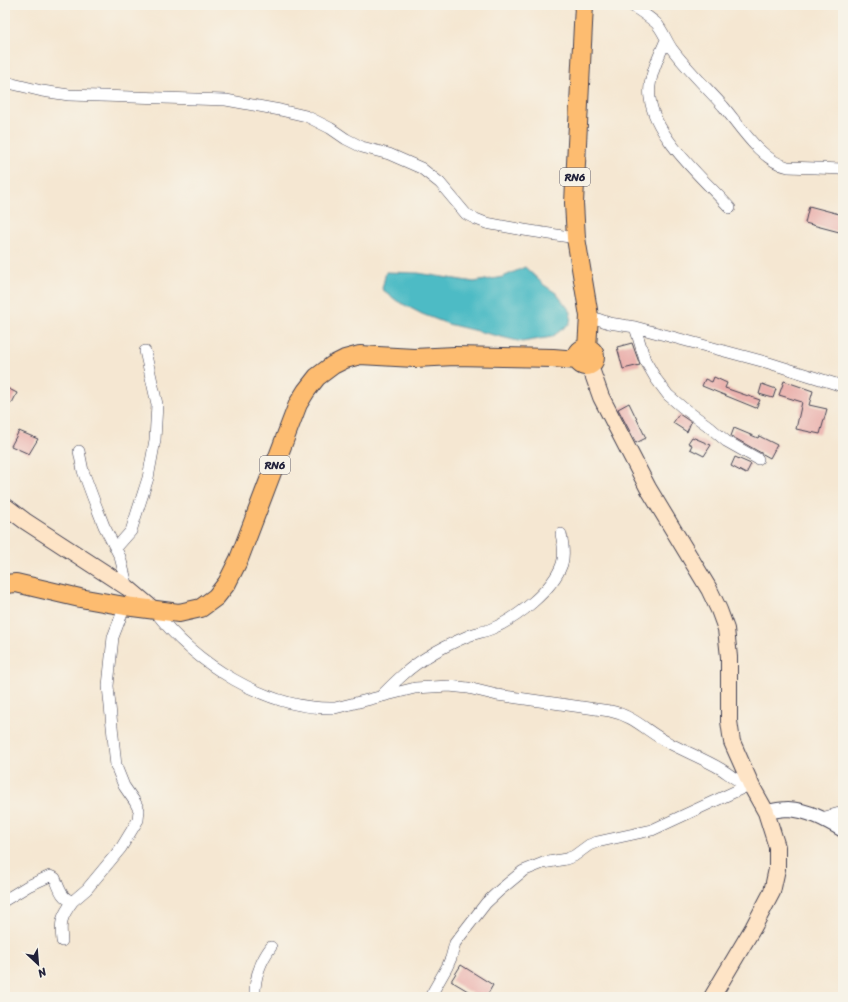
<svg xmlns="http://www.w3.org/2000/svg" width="848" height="1002" viewBox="0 0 848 1002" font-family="Sriracha,sans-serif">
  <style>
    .water { fill: #4dbbc5; stroke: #386e80 }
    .building { fill: #ebb3af }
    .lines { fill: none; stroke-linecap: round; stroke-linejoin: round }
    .minor-casing { stroke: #424052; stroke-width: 12 }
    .tertiary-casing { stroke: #424052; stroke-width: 16 }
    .secondary-casing { stroke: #424052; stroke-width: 18 }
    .trunk-casing { stroke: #424052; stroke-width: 20 }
    .minor { stroke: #fff; stroke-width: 11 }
    .tertiary { stroke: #fff; stroke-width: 14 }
    .secondary { stroke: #fee4c6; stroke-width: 16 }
    .trunk { stroke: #fdbc70; stroke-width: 18 }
    .labels { text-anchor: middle; stroke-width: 3; stroke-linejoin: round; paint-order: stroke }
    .shield { fill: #f7f3e8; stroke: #62616f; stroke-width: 1 }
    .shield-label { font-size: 11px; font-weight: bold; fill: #22223b }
  </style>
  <rect width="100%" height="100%" fill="#f7f3e8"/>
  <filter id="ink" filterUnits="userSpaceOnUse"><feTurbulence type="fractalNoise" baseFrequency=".025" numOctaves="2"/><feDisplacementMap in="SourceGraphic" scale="8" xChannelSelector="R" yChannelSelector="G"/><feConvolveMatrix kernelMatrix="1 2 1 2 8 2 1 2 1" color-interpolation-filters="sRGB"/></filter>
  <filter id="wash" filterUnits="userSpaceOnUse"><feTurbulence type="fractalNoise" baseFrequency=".012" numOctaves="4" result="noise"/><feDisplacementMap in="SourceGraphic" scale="16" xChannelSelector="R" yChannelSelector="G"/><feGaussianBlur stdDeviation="0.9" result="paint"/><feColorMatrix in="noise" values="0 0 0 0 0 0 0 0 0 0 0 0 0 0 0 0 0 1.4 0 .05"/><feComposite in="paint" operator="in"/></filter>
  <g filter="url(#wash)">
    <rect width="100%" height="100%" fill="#f5e7d2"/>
    <path class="water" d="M525,267L544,285L556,293L571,312L570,323L552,337L522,342L448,324L422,314L397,301L382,289L386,272L418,273L474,282L503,277Z"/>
    <g id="blocks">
      <path class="building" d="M809,206L843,215V233L805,223Z
        M632,343L640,365L623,369L617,347Z
        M714,377L727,383L725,388L760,400L756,408L702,386L705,379L712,382Z
        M784,381L813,391L809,405L827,409L820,434L796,429L802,402L779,395Z
        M762,384L776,389L773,398L759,394Z
        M5,387L17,393L12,403L5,400Z
        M629,403L646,438L636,443L618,409Z
        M679,414L691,422L687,432L673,423Z
        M734,428L758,438L759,436L777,445L770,458L731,436Z
        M19,431L38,439L29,454L11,446Z
        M692,437L711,445L704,456L690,449L692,445L688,443Z
        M735,457L751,464L746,474L731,466Z
        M461,965L493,985L486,997H478L451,981Z"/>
    </g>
  </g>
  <g filter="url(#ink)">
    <use href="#blocks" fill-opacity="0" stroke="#424052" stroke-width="1"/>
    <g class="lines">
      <g class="minor-casing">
        <path id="minor" d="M631,5C640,11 648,16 656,23C663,30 666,41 672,49C687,69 706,87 723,106C740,126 761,161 788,167L843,169
          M666,40C659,56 647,80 650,98C654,137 705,180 730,208
          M5,81L13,84L42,91L69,95L226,100L280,110L306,116L330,128L346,139L362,147L389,154L421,168L440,183L466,214L476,219L486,223L524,230L576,238
          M589,316L609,323L635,327L769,363L836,384L843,387
          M635,327L645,360L656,379L668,395L682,407L707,425L726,441L758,459
          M79,451L83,471L93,498L104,526L120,557L128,588
          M116,548L131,531L148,478L155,440L157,404L145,351
          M154,610C194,663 267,710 335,708L415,688L449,686L468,688L497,695L610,711C635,716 647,732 669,743C686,752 704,759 721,769C731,775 741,785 752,787
          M382,695C396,681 410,667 427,657C439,649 454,642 468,636C475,633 483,632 491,629C516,619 553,590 562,564C565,554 563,543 561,534
          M822,818L843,812
          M5,900L28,886L50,876L55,878C59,887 61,899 73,901L87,889L121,848L138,820L139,810L135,802L124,786L116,766L108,686L113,637L125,606
          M62,941C60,922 61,917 73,901
          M255,997C254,978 260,962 271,947
          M430,997L447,967L451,958L455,943L486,903L500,890L523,871L543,863L566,859L574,856L589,845L597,842L652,830L747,786"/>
      </g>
      <g class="tertiary-casing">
        <path id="tertiary" d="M766,812C773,811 781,809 788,809C808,810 826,820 843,830"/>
      </g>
      <g class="secondary-casing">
        <path id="secondary" d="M590,366L601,397L648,488L709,589L719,610L726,629L729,657V721L732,742L752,787L766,812L777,847V869L772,892L753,928L712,997
          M5,506L25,521L128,588L154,610"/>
      </g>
      <g class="trunk-casing">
        <path id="trunk" d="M584,5L574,203L576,238L589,316L587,348
          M577 357a9 9 0 1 1 18 0a9 9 0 1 1-18 0Z
          M5,584L16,583L80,598L125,606L179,613L201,608L216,597L227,583L239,559L298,404L306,391L317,377L333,365L345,359L360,355L414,358L455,356L553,358L577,360"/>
      </g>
      <use href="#minor" class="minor"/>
      <use href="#tertiary" class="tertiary"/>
      <use href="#secondary" class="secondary"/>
      <use href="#trunk" class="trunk"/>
    </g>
  </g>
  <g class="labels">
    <g class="shield">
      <rect x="560" y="168" width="30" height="18" rx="3"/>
      <rect x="260" y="456" width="30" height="18" rx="3"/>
    </g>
    <g class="shield-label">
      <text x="575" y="181">RN6</text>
      <text x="275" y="469">RN6</text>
    </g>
  </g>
  <rect width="848" height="1002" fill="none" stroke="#f7f3e8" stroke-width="20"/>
  <g transform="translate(38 964) rotate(154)" stroke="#f7f3e8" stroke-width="3" paint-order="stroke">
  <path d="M0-3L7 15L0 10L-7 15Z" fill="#22223b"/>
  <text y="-6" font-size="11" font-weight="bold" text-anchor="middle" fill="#22223b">N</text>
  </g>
</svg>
